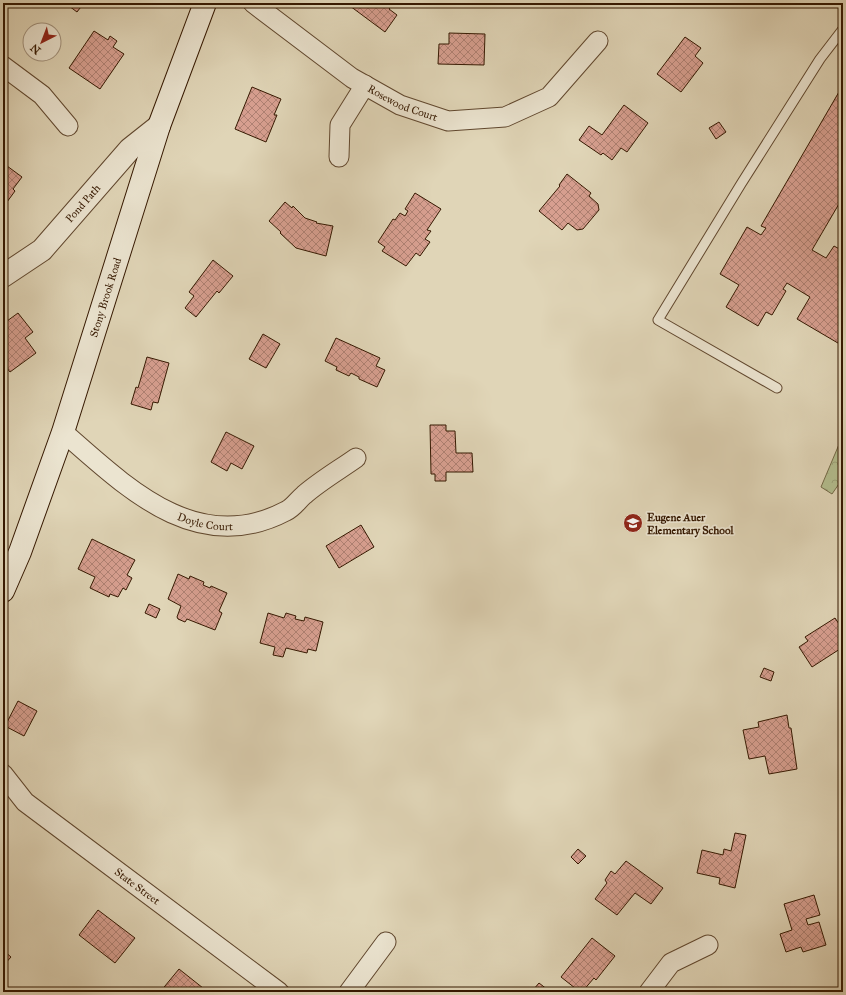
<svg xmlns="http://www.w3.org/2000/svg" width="846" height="995" viewBox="0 0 846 995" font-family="'IM FELL Great Primer',serif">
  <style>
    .forest { fill: url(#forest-crowns); stroke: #746a48 }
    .building { fill: url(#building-cross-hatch); stroke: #351801 }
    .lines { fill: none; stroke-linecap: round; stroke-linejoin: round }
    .service-casing { stroke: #60472e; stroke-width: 11 }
    .minor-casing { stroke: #60472e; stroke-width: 21 }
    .tertiary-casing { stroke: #60472e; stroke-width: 24 }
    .secondary-casing { stroke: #351801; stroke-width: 24 }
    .service { stroke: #ebe4d0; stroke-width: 9 }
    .minor { stroke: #ebe4d0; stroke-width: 19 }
    .tertiary { stroke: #ebe4d0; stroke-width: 22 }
    .secondary { stroke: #ebe4d0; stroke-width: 22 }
    .labels { text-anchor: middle; stroke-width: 3.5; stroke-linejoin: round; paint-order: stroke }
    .street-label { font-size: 11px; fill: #351801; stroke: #ebe4d0 }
    .poi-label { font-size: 11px; font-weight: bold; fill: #351801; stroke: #ebe4d0; text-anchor: start }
  </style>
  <defs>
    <pattern id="forest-crowns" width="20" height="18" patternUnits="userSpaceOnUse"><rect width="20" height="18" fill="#b3bd8e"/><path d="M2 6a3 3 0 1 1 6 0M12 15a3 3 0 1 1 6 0" fill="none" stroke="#9ba279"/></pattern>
    <pattern id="building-cross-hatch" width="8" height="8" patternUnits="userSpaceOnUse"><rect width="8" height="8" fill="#d79f90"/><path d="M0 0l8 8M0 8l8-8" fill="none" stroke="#af8173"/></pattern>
  </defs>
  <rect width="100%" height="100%" fill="#e0d5b7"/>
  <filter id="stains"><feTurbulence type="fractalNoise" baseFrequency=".005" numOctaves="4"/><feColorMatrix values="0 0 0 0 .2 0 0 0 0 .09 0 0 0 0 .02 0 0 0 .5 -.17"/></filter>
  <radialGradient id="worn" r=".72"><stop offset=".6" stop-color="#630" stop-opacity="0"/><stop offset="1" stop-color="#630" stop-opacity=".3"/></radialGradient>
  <path class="forest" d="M843,435V478L832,494L821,487Z"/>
  <path class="building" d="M65,3H84L77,12Z
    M346,3H394L389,9L397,15L385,32Z
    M94,31L108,40L110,36L117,41L113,47L124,54L100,89L69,68Z
    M449,33L485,34L484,65L438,64L439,44H449Z
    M685,37L701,48L695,56L703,63L681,92L657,74Z
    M843,85V197L812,250L826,258L834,246L843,251V346L797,319L810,297L787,283L783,289L786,291L772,315L766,312L758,326L726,307L739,285L720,274L747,227L761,235L766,228L761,226Z
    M252,87L281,99L274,115H277L266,142L235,129Z
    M624,105L648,123L627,152L621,148L612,160L603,153L601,155L579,140L589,126L602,135Z
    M719,122L726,132L716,139L709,128Z
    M3,163L22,177L13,189L15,191L7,202L3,199Z
    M567,174L591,193L589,196L598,204L599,210L583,229L577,230L568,223L562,230L539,211L560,186L559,185Z
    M415,193L441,209L427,230L431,231L425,239L430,242L420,256L416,253L406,266L382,251L385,247L378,242L393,219L395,220L400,213L405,216L408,211L405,209Z
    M285,202L292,208L293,206L305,218L317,222L316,223L333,226L326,256L296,248L280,233L281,232L269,221Z
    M213,260L233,276L219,293L217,291L196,317L185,308L194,296L189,292Z
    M18,313L33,332L25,338L36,353L10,372L3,363V324Z
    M263,334L280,344L266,368L249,359Z
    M336,338L380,358L376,366L385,370L377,387L359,379V377L351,373L349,376L336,370L337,367L325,361Z
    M147,357L169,363L158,403L153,402L151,410L131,404L136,387L138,388Z
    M430,425H446V431H455L456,453H472L473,472H446V481H435V474H431Z
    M226,432L254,446L242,469L231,463L227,471L211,462Z
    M361,525L374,547L339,568L326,546Z
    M92,539L135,560L127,575L132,578L126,590L123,588L118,597L110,594L109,597L90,588L95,577L78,569Z
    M178,574L189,579L190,576L204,582L203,585L210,588L211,586L227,593L219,611L222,613L215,630L187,619L185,622L178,619L177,617L181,606L168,599Z
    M149,604L160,609L156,618L145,613Z
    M268,613L284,618L286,613L296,616L295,619L304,621L305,617L323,622L316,651L308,649L307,653L286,648L283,657L273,655L275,647L260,643Z
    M835,618L843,630V647L812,667L799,647L808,641L805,637Z
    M764,668L774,672L771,681L760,677Z
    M18,701L37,711L24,736L5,726Z
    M787,715L789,728H791L797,769L769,774L765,756L749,759L743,730L759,727L758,722Z
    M735,833L746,835L735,888L719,884L720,878L697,873L702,850L723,855L724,849L731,851Z
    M578,849L586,856L578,864L571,857Z
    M626,861L663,888L651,904L635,893L617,915L595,899L607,883L605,880L611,871L615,874Z
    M814,895L820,915L806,919L808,925L819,922L826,945L803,952L801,947L786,952L780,934L792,930L784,904Z
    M98,910L135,938L115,963L79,935Z
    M592,938L615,956L596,980L594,978L582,992H580L561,977Z
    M3,950L11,957L3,966Z
    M179,969L208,992H160Z
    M539,983L548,990L547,992H535L533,990Z"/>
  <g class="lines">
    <g class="service-casing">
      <path id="service" d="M777,388L658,320L741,184L820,59L843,29"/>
    </g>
    <g class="minor-casing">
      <g id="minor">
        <path id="s1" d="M253,3L352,78L400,105L448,121L505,117L549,97L598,41"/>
        <path d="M3,66L42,95L68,126"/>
        <path d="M339,157L340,125L365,85"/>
        <path id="s2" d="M63,432C126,487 197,558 286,511C293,508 298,500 304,495C320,481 339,470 356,458"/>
        <path id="s3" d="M3,774L25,802L279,992"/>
        <path d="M349,992L386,942"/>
        <path d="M649,992L671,963L708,945"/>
      </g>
    </g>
    <g class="tertiary-casing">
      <g id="tertiary">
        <path id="s4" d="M3,276L42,250L130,149L159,126"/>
      </g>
    </g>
    <g class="secondary-casing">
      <g id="secondary">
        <path id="s5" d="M3,591L20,552L63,432L159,126L205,3"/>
      </g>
    </g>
    <use href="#service" class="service"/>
    <use href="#minor" class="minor"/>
    <use href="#tertiary" class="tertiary"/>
    <use href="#secondary" class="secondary"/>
  </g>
  <defs>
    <g id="school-disc" transform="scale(1)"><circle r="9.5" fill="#8f2418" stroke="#ebe4d0"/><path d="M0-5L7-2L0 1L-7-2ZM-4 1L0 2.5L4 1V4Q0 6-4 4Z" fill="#fff"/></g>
  </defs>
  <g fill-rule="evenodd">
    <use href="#school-disc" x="633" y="523"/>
  </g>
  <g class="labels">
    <g class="street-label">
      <text dy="4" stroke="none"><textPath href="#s1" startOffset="181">Rosewood Court</textPath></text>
      <text dy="4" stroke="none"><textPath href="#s4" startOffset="109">Pond Path</textPath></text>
      <text dy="4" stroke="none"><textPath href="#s5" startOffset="311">Stony Brook Road</textPath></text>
      <text dy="4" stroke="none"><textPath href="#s2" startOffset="171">Doyle Court</textPath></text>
      <text dy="4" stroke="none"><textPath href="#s3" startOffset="176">State Street</textPath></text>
    </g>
    <g class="poi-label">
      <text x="647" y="521">Eugene Auer<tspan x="647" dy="13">Elementary School</tspan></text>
    </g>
  </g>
  <rect width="846" height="995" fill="none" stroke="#e0d5b7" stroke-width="16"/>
  <rect x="4" y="4" width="838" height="987" fill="none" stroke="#351801" stroke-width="2"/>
  <rect x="8" y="8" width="830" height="979" fill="none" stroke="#351801"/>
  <g transform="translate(42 42) rotate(222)"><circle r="19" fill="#ebe4d0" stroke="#a2927d"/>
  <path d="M0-3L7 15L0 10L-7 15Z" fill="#8f2418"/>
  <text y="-6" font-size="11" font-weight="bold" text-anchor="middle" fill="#351801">N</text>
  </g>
  <rect width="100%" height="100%" filter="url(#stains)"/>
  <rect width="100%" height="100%" fill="url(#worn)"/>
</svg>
